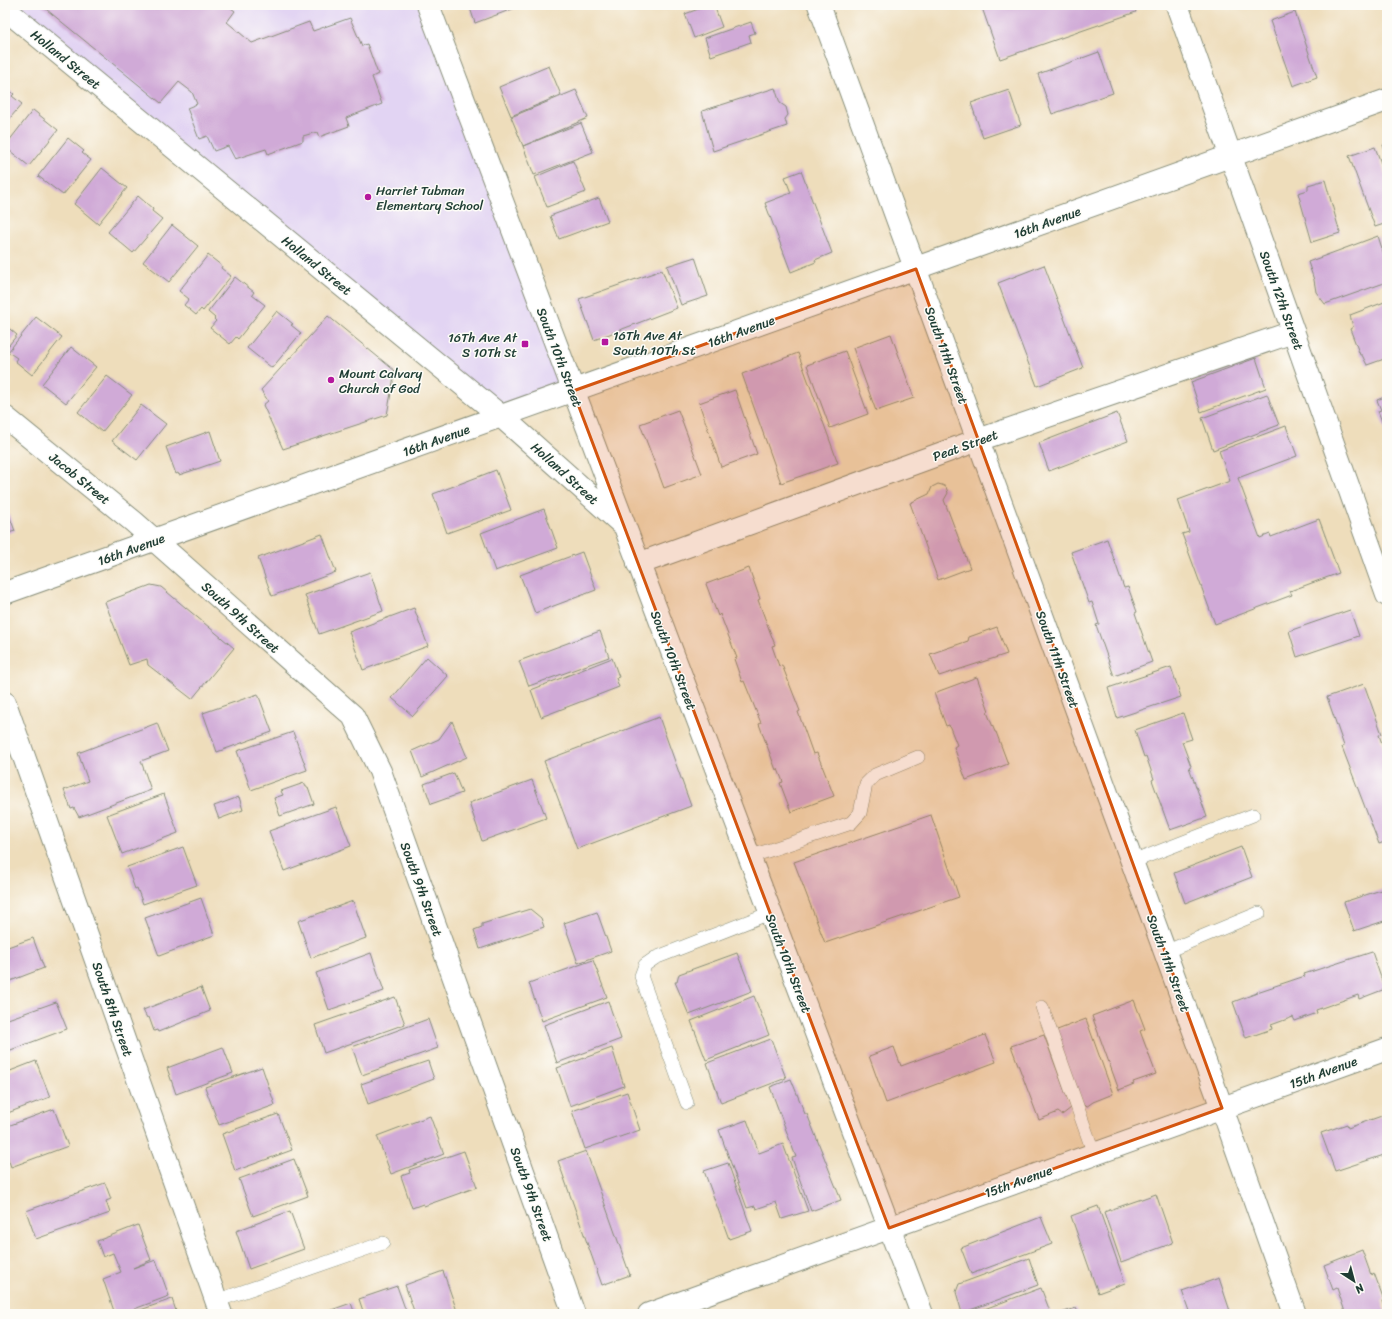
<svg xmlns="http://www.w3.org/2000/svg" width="1392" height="1319" viewBox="0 0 1392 1319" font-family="Sriracha,sans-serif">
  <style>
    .built { fill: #e2d4f3 }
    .building { fill: #d0aad7 }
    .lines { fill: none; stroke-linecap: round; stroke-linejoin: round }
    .lane-casing { stroke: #868d78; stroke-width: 14 }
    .street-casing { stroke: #868d78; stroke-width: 24 }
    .secondary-casing { stroke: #868d78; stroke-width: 24 }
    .lane { stroke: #fff; stroke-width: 13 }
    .street { stroke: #fff; stroke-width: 22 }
    .secondary { stroke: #fff; stroke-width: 22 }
    .marked { fill: #d45610; fill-opacity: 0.2; stroke: #d45610; stroke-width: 3; stroke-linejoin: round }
    .poi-dot { fill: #b5179e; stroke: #fdfcf7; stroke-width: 1.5 }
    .labels { text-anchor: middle; stroke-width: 3; stroke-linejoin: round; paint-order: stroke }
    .street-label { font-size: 13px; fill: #1f3d34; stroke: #fdfcf7 }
    .poi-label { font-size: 13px; fill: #1f3d34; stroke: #fdfcf7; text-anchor: start }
  </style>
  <rect width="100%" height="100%" fill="#fdfcf7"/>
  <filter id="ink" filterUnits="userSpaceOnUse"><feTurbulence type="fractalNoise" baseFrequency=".025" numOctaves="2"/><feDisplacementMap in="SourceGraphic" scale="8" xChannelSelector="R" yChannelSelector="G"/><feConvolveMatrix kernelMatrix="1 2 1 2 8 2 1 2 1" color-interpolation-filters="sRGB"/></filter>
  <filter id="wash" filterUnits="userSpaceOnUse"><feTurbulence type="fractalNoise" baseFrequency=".012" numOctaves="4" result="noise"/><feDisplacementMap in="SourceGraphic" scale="16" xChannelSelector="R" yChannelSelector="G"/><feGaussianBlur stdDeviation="0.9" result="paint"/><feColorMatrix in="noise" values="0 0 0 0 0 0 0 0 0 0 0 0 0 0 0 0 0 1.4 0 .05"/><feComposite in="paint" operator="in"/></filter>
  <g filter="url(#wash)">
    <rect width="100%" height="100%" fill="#edb"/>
    <path class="built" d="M6,5H424L568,389L502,412Z"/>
    <g id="blocks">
      <path class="building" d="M41,5H227L235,11L227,22L252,43L309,22L313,31L350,18L362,46L367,44L378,74L372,77L382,104L346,118L349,126L319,137L317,132L303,136V141L268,154L266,149L235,159L228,146L214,151L207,136L199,139L187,108L197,104L192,92L179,82L161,103Z
        M469,5H523L475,23Z
        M709,5H714L722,27L694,38L685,14Z
        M981,5H1133L1136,12L1000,59Z
        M1295,12L1317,77L1293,86L1270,21Z
        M751,22L755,33L749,35L751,42L711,56L705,38Z
        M1099,52L1113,93L1052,114L1038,74Z
        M549,66L561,95L511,116L499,87Z
        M5,87L14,94L12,96L22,104L5,124Z
        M775,88L780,103L786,107L788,115L785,119L787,126L713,151L702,111Z
        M576,90L588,118L523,146L511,117Z
        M1009,90L1021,125L983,138L971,103Z
        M33,110L58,130L29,166L5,147V146Z
        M581,123L593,152L534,175L523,146Z
        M68,138L84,151L82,153L91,160L63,195L38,176Z
        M1387,143V156L1383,145Z
        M1375,147L1387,179V223L1375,227L1349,156Z
        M573,161L586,192L547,207L535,177Z
        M102,168L127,188L98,224L74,204Z
        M801,171L832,253L815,260L816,262L791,272L765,203L791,193L785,177Z
        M1325,180L1340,233L1312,242L1298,193L1308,190V185Z
        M138,196L153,209L152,211L162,219L133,253L108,232Z
        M599,198L608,221L559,239L550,216Z
        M172,225L198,246L169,282L143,262Z
        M1378,236L1387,264V282L1325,304L1316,292L1314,280L1308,262Z
        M208,255L222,266L221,268L231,276L203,311L201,309L196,315L184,305L189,299L179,291Z
        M695,257L708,296L681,305L667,266Z
        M1044,265L1083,368L1037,386L998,283Z
        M662,270L677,308L594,340L579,299Z
        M235,277L254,292L252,295L265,305L238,339L236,337L230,344L210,328L216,321L214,319L215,318L208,312Z
        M1387,301V358L1367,365L1362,355H1360L1350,329L1353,327L1350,315Z
        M277,311L293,324L291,325L301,333L272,368L247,348Z
        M328,316L395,371L387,415L283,449L263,405L268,401L261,390Z
        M36,317L62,337L32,375L15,361L17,358L8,352Z
        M5,325L17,335L5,350Z
        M891,334L914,398L876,411L853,348Z
        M71,347L96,367L66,403L42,384Z
        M845,351L868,414L830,428L807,365Z
        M798,353L838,463L781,483L742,374Z
        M1256,358L1266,388L1201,412L1191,382Z
        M107,376L132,395L102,432L78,412Z
        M735,390L757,454L721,467L699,403Z
        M1267,394L1279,425L1213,450L1202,418Z
        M1387,396V435L1378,411L1381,410L1377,400Z
        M141,405L166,424L137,460L112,441Z
        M678,410L702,474L664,488L640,424Z
        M1117,413L1128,441L1049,471L1039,443Z
        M1286,426L1297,456L1238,478L1260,538L1270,534L1271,537L1319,519L1339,573L1290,591L1292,595L1215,624L1182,534L1189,532L1178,500L1230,481L1219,451Z
        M210,431L220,461L179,475L178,473L176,474L166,447Z
        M496,470L511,510L447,533L433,494Z
        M938,484L942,485L946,487L948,493L944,500L970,568L938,580L910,503L929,494L932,487Z
        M5,504L15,531L5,534Z
        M544,509L558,548L495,571L481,533Z
        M322,534L336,572L272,596L258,558Z
        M1107,539L1124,588L1128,587L1137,612L1135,613L1152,662L1114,676L1096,625L1099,624L1092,602L1089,603L1071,552Z
        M582,552L596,590L535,613L520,575Z
        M749,568L760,599L758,600L775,645L772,646L779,666L782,665L800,711L798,712L813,754L817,753L834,796L791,812L780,783L783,782L778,769L776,770L759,724L761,723L744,681L742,682L734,659L737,658L720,614L718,616L706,584Z
        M370,572L383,611L319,634L305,595Z
        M151,585L161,587L234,648L192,699L148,665L147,659L129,665L105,602Z
        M414,608L428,646L363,670L349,632Z
        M1350,610L1359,636L1297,657L1289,631Z
        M997,627L1007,654L939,676L930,654L968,641L969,637Z
        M600,631L609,657L529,686L519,661Z
        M427,657L448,676L413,716L392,698Z
        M612,658L619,677L616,678L619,687L541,717L531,690Z
        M1171,667L1181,697L1117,718L1108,688Z
        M977,677L989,711L987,712L995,732H996L1008,764L966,780L954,747L957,745L949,725L946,726L934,693Z
        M1364,684L1382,734L1379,735L1387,758V841L1379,844L1342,747L1344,746L1327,697Z
        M258,694L272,732L217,752L203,713Z
        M1183,713L1192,739L1182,742L1191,766L1189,767L1207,817L1170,830L1152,780L1154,779L1146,756L1144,757L1135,730Z
        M659,717L691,806L577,849L544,761Z
        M452,721L467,757L422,777L412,751L439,739Z
        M157,723L168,751L141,761L151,790L79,817L74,808L71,809L64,790L88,781L78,753Z
        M293,732L307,770L251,790L237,751Z
        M454,773L462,793L431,804L424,784Z
        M532,780L546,818L482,841L469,803Z
        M304,783L306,787H308L314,804L280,816L274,798L283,795L281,791Z
        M164,794L178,833L122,854L107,815Z
        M239,797L243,810L219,819L214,806Z
        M336,807L351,846L284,871L269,831Z
        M931,815L959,897L825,943L794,862Z
        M183,847L197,885L143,904L137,888L135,889L127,867Z
        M1241,847L1252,877L1185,903L1174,873Z
        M1387,888V920L1354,931L1344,902Z
        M201,898L214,935L159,956L145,918Z
        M353,901L366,938L311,958L298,921Z
        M530,909L541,918L544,927L480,949L474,930L482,927V924Z
        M597,912L611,951L578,963L564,923Z
        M33,938L44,968L5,983V948Z
        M1372,952L1385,989L1359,999L1358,995L1316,1010L1317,1013L1295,1021L1293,1017L1271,1025L1272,1029L1246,1038L1233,1002L1257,993V992L1305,976L1304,974Z
        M371,953L384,991L329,1010L316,973Z
        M737,953L752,991L689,1015L675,982H677L679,974Z
        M593,960L607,997L542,1021L529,983Z
        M201,987L210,1011L158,1032L157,1030L154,1031L149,1017L147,1018L143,1010Z
        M754,996L769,1035L706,1060L691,1021Z
        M395,997L405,1024L324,1053L315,1025Z
        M1134,1000L1145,1029L1140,1031L1156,1074L1133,1082L1134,1084L1119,1090L1092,1016Z
        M608,1001L621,1039L557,1063L544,1025Z
        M56,1002L67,1029L8,1051L5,1042V1020Z
        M428,1019L438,1048L362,1075L352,1047Z
        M1086,1019L1113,1094L1093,1102L1086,1107L1083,1104L1052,1032Z
        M985,1035L996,1062L886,1103L869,1056L894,1047L901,1066Z
        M1044,1035L1071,1108L1062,1115L1058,1112L1039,1120L1011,1046Z
        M771,1039L786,1078L721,1103L707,1063Z
        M223,1047L233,1073L176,1094L167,1068Z
        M612,1048L624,1086L570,1106L557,1068Z
        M36,1061L50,1097L5,1114V1073Z
        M428,1061L434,1079L368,1104L361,1084Z
        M262,1067L275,1105L219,1125L205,1087Z
        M791,1079L805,1114H807L841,1200L811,1211L792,1158L796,1157L770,1087Z
        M627,1092L640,1130L585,1149L572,1111Z
        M54,1109L68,1146L11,1167L5,1150V1127Z
        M278,1114L292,1150L235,1171L222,1134Z
        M1387,1114V1154L1335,1171L1321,1133L1347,1124L1348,1128Z
        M430,1116L444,1154L391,1174L377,1136Z
        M747,1120L759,1153L783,1144L808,1211L782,1219L776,1202L756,1209L755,1206L747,1208L719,1130Z
        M464,1151L477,1187L424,1206L423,1204L412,1208L401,1176L410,1173L409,1170Z
        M586,1151L630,1275L602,1285L558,1161Z
        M294,1159L308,1196L253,1216L239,1179Z
        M728,1163L752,1231L729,1239L704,1171Z
        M105,1183L111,1199L106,1201L110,1213L36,1239L26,1211Z
        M1156,1194L1173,1243L1121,1262L1104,1212Z
        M1098,1206L1125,1283L1098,1293L1071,1216Z
        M290,1211L304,1249L249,1269L236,1231Z
        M1041,1217L1052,1244L971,1274L961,1248Z
        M138,1225L151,1260L133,1268L156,1260L169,1296L121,1314H115L103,1279L121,1272L113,1253L103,1257L97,1241Z
        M1362,1250L1371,1275L1374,1273L1384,1300L1382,1301L1387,1314H1341L1345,1312L1337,1288L1333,1290L1324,1265Z
        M1029,1258L1038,1285L962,1313L956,1292L959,1284Z
        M443,1271L458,1314H415L405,1285Z
        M1219,1278L1231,1314H1190L1182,1291Z
        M397,1286L407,1314H364L359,1299Z
        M1041,1288L1051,1314H971Z
        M172,1299L177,1314H129Z
        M351,1303L355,1314H320Z
        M1076,1308L1079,1314H1058Z"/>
    </g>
  </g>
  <g filter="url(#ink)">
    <use href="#blocks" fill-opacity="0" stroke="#868d78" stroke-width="1"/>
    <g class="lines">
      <g class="lane-casing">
        <path id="lane" d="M749,857L851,823L860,813L866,784L875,775L918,757
          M1132,862L1253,815
          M1165,952L1259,913
          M1042,1007L1094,1154
          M687,1103L641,976L645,965L655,958L770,913
          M216,1301L383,1243"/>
      </g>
      <g class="street-casing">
        <path id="street" d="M428,5L922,1314
          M5,9L502,417L621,523
          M5,417L134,522L353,716L380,771L574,1314
          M638,564L978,440L1293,332
          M5,593L1387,100
          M5,703L221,1314
          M649,1314L1387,1049"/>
      </g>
      <g class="secondary-casing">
        <path id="secondary" d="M819,5L1222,1108L1295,1314
          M1177,5L1387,595"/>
      </g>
      <use href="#lane" class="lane"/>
      <use href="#street" class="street"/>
      <use href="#secondary" class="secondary"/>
    </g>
  </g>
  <path class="marked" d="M916,269L1222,1108L889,1228L573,391Z"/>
  <g class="poi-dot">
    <circle cx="368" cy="197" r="4"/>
    <rect x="601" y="338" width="8" height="8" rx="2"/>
    <rect x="521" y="340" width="8" height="8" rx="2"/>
    <circle cx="331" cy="380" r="4"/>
  </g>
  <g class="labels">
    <g class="street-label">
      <text transform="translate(66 59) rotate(39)" y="5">Holland Street</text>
      <text transform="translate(1047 222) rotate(-20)" y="5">16th Avenue</text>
      <text transform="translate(317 265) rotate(39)" y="5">Holland Street</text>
      <text transform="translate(1282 300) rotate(70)" y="5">South 12th Street</text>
      <text transform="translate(741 331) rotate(-20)" y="5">16th Avenue</text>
      <text transform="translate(947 355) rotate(70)" y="5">South 11th Street</text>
      <text transform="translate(560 357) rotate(69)" y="5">South 10th Street</text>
      <text transform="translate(436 440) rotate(-20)" y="5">16th Avenue</text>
      <text transform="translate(965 445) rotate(-20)" y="5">Peat Street</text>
      <text transform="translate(565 473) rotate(42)" y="5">Holland Street</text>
      <text transform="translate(80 478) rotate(39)" y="5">Jacob Street</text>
      <text transform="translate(131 549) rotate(-20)" y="5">16th Avenue</text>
      <text transform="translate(241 617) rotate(42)" y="5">South 9th Street</text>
      <text transform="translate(1058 659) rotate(70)" y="5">South 11th Street</text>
      <text transform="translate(674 660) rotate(69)" y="5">South 10th Street</text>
      <text transform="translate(422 889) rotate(70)" y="5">South 9th Street</text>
      <text transform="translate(789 963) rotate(69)" y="5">South 10th Street</text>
      <text transform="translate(1169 963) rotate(70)" y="5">South 11th Street</text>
      <text transform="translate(113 1009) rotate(71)" y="5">South 8th Street</text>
      <text transform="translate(1323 1072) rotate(-20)" y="5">15th Avenue</text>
      <text transform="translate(1018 1181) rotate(-20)" y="5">15th Avenue</text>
      <text transform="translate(532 1194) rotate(70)" y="5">South 9th Street</text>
    </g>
    <g class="poi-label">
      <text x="376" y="195">Harriet Tubman<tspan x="376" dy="15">Elementary School</tspan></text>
      <text x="613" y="340">16Th Ave At<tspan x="613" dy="15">South 10Th St</tspan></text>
      <text x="517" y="342" text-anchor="end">16Th Ave At<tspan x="517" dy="15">S 10Th St</tspan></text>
      <text x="339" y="378">Mount Calvary<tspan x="339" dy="15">Church of God</tspan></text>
    </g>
  </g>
  <rect width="1392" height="1319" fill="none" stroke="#fdfcf7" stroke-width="20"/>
  <g transform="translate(1354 1281) rotate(144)" stroke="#fdfcf7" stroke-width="3" paint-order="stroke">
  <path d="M0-3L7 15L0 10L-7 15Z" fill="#1f3d34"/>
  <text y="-6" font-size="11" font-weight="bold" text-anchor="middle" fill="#1f3d34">N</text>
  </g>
</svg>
